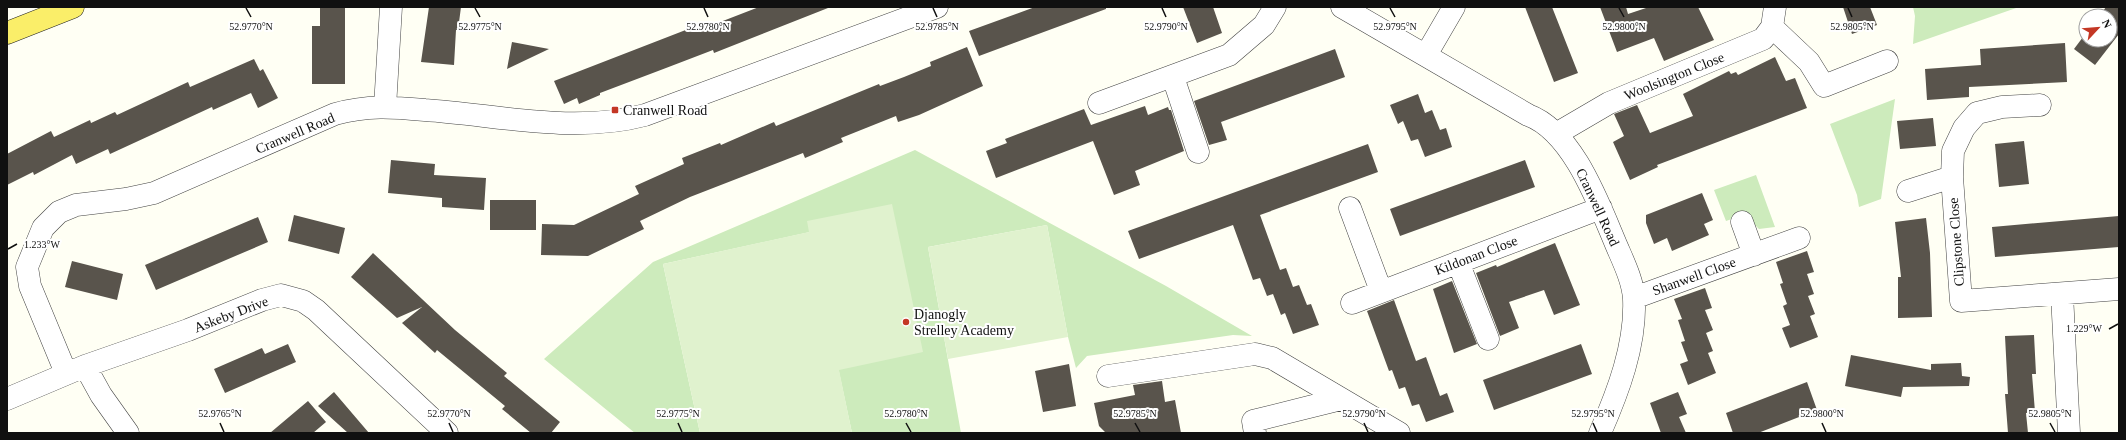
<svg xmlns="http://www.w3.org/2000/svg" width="2126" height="440" viewBox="0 0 2126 440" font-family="Georgia,serif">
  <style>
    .green { fill: #cdebbc }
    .pitch { fill: #e0f2ce }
    .building { fill: #59544c }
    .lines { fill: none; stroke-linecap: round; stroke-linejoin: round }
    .minor-casing { stroke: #434343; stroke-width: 23 }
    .major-casing { stroke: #212121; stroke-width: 23 }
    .minor { stroke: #fff; stroke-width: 22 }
    .major { stroke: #faee69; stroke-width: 22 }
    .ticks { fill: none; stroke: #101010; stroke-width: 1.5 }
    .poi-dot { fill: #c43725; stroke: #fff; stroke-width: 1.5 }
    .labels { text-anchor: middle; stroke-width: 4; stroke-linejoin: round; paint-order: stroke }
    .street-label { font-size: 14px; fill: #101010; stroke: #fff }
    .poi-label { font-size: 14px; fill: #101010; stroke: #fff; text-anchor: start }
    .ticks-label { font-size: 10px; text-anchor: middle; fill: #101010; stroke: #fff; stroke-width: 4; stroke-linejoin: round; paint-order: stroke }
  </style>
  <rect width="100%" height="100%" fill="#fffff4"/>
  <path class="green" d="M1913,7H2019L1913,44L1915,16Z
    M1895,99L1881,199L1859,207L1857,195L1830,124Z
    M915,150L1166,286L1252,336L1233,335L1087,356L1076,368L1068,337L1047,225L928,247L961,433H852L807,221L810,232L663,264L700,433H635L544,359L653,262Z
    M1756,175L1775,227L1759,229L1754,224L1749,213L1726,221L1714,190Z"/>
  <path class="pitch" d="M892,204L923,352L839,370L852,433H700L663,264L809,232L807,221Z
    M1047,225L1068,337L948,359L928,247Z"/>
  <path class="building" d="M320,7H345V84H312V26H320Z
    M429,7H461L458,30H456L454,65L421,62Z
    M759,7L828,8L714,53L713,50L666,68L600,93V95L579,104L577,98L564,104L554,81L696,26L697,31Z
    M1035,7H1106V9L979,56L969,31Z
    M1183,7H1213L1222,33L1197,43Z
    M1525,7H1552L1578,73L1554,82Z
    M1600,7H1626L1628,14L1649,7H1698L1714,40L1664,61L1654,38L1617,52Z
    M1843,7H1870L1877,25L1852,34Z
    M2106,7H2119V34L2095,65L2074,49L2086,33V40H2110V16H2099Z
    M512,42L549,49L507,69Z
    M2065,43L2067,82L1969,87V97L1927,100L1925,69L1981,65L1980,49Z
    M967,47L983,86L919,115L898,122L896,116L841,138L843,142L805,158L803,153L690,197L640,221L644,229L588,256L541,255L542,224L574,225L639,194L635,186L684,164L682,158L720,143L721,145L774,122L776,126L879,84L880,86L904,77L931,66L930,62Z
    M1335,49L1345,77L1221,122L1227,140L1209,145L1194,101Z
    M1775,57L1786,81L1795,78L1807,108L1657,165L1658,167L1630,180L1613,142L1624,136L1614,114L1637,105L1650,133L1693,116L1683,94L1729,71L1731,74L1736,72L1738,75Z
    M254,59L260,71L263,69L278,98L258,108L251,93L213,110L212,107L110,154L108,149L76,164L72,155L34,175L33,172L7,185V154L51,131L54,137L90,120L91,123L115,112L117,115L188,82L190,87Z
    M1418,94L1425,113L1432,110L1440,130L1446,128L1452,147L1425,157L1418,139L1411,141L1403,121L1398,124L1390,105Z
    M1145,106L1148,115L1168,107L1169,110H1171L1184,151L1135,171L1140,185L1114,195L1093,141L996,178L986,151L1007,143L1005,139L1084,109L1091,125Z
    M1933,118L1936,146L1900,149L1897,121Z
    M2024,141L2029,184L1999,187L1995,144Z
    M1368,144L1378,172L1260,215L1280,270L1286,268L1293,287L1299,285L1307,305L1311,304L1319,325L1293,334L1285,313L1281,315L1273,294L1267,296L1260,278L1253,280L1233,225L1139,259L1128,231Z
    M391,160L435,164L434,175L486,178L484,210L442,207V198L388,193Z
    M1525,160L1535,187L1400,236L1390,209Z
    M1702,193L1713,220L1704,224L1709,235L1672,251L1667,238L1654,244L1646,223V215Z
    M490,200H536V230H490Z
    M294,215L345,228L339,254L288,241Z
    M2119,216V247L1995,257L1992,227Z
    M258,217L268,242L156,290L145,265Z
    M1926,218L1930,253L1932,317L1898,318V277H1901L1895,222Z
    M1555,243L1580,305L1554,315L1544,290L1509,302L1519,328L1500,336L1476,273L1496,265L1497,267Z
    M1807,251L1814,272L1807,274L1814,294L1808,296L1815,314L1810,316L1818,337L1790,348L1782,328L1790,325L1783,306L1787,304L1780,284L1783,283L1776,262Z
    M373,253L455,330L507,373L504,376L560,422L551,433H531L502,409L505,406L437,350L435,353L402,323L422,307L397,318L351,277Z
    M72,261L123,274L117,300L65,287Z
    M1452,281L1477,344L1454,353L1433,289Z
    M1705,288L1712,308L1705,310L1713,330L1706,333L1713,351L1708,353L1716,373L1688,385L1680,364L1688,361L1681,342L1685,341L1678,320L1682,319L1674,299Z
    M1394,300L1416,361L1426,357L1440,396L1447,393L1454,412L1426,422L1419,404L1412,406L1405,387L1399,389L1392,370L1389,371L1367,311Z
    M2034,335L2036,374H2032L2035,412L2026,413L2028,433H2008L2005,394H2008L2005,336Z
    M288,344L296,362L225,393L214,369L262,348L265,354Z
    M1581,344L1592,374L1494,410L1483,380Z
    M1851,355L1931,370V364L1961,363L1962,376L1970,377L1969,386L1903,387L1901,397L1845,386Z
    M1069,364L1076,406L1043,412L1035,371Z
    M1162,381L1165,402L1175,400L1181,433H1106L1099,426L1094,403L1135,395L1133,385Z
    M1807,382L1817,410L1758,433H1733L1726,413Z
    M334,392L369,433H348L318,406Z
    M1678,392L1687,414L1679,417L1686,433H1661L1650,403Z
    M308,401L326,422L313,433H270Z"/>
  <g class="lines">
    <g class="minor-casing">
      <path id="minor" d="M1342,7L1528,115C1572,131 1598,202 1615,242C1622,259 1633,280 1634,299C1636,345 1618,392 1600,433
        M1772,27L1809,62L1824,86L1887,61
        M1426,55L1454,7
        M1173,77L1198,152
        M1099,103L1229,55L1264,25L1275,7
        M2040,105L2002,107L1977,113L1964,128L1953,151L1952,177L1961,301L2119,289
        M385,107L391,7
        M1556,134L1609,103L1763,39L1772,27L1775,7
        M1908,191L1952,177
        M1350,208L1381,291
        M1742,222L1754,255
        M1458,262L1488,339
        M2062,294L2069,433
        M1634,298L1799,238
        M1352,303L1601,208
        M85,366L101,395L128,433
        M66,373L30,286L27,267L43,228L59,212L76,205L126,199L154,193L335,114C368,105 392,107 425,110C498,115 573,134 645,115L937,7
        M1108,376L1255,354L1272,358L1399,433
        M7,399L85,366L188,330L262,300L281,295L303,301L316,310L447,433
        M1255,433L1253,421L1341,399"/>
    </g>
    <g class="major-casing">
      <path id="major" d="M7,33L73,7"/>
    </g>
    <use href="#minor" class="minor"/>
    <use href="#major" class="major"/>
  </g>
  <path class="ticks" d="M246,8L251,17M475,8L480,17M704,8L708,17M933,8L937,17M1162,8L1166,17M1390,8L1395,17M1619,8L1624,17M1848,8L1852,17M8,249L17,244M2109,329L2118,324M220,423L224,432M449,423L453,432M678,423L682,432M906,423L911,432M1135,423L1140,432M1364,423L1368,432M1593,423L1597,432M1822,423L1826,432M2050,423L2055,432"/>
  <g class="poi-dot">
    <rect x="611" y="106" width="8" height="8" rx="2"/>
    <circle cx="906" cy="322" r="4"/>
  </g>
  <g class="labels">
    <g class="street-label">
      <text transform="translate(1674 76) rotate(-22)" y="5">Woolsington Close</text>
      <text transform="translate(295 133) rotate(-23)" y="5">Cranwell Road</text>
      <text transform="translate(1598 207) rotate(65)" y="5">Cranwell Road</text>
      <text transform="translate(1956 242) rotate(-94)" y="5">Clipstone Close</text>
      <text transform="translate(1476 255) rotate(-21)" y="5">Kildonan Close</text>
      <text transform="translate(1694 276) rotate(-20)" y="5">Shanwell Close</text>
      <text transform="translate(231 314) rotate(-21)" y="5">Askeby Drive</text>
    </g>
    <g class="poi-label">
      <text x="623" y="115">Cranwell Road</text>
      <text x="914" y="319">Djanogly<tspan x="914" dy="16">Strelley Academy</tspan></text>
    </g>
  </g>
  <g class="ticks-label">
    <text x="1624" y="30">52.9800°N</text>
    <text x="251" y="30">52.9770°N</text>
    <text x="480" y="30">52.9775°N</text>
    <text x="708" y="30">52.9780°N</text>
    <text x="937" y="30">52.9785°N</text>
    <text x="1166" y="30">52.9790°N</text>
    <text x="1395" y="30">52.9795°N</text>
    <text x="1852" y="30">52.9805°N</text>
    <text x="42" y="248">1.233°W</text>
    <text x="2084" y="332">1.229°W</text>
    <text x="220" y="417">52.9765°N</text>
    <text x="449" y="417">52.9770°N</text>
    <text x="678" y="417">52.9775°N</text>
    <text x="906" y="417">52.9780°N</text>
    <text x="1135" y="417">52.9785°N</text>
    <text x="1364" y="417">52.9790°N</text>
    <text x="1593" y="417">52.9795°N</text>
    <text x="1822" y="417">52.9800°N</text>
    <text x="2050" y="417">52.9805°N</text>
  </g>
  <rect width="2126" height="440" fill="none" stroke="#101010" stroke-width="16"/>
  <g transform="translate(2098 28) rotate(64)"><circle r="19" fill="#ffffff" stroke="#9f9f9f"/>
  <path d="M0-3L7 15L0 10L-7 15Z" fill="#c43725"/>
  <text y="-6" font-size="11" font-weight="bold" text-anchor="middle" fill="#101010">N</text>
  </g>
</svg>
